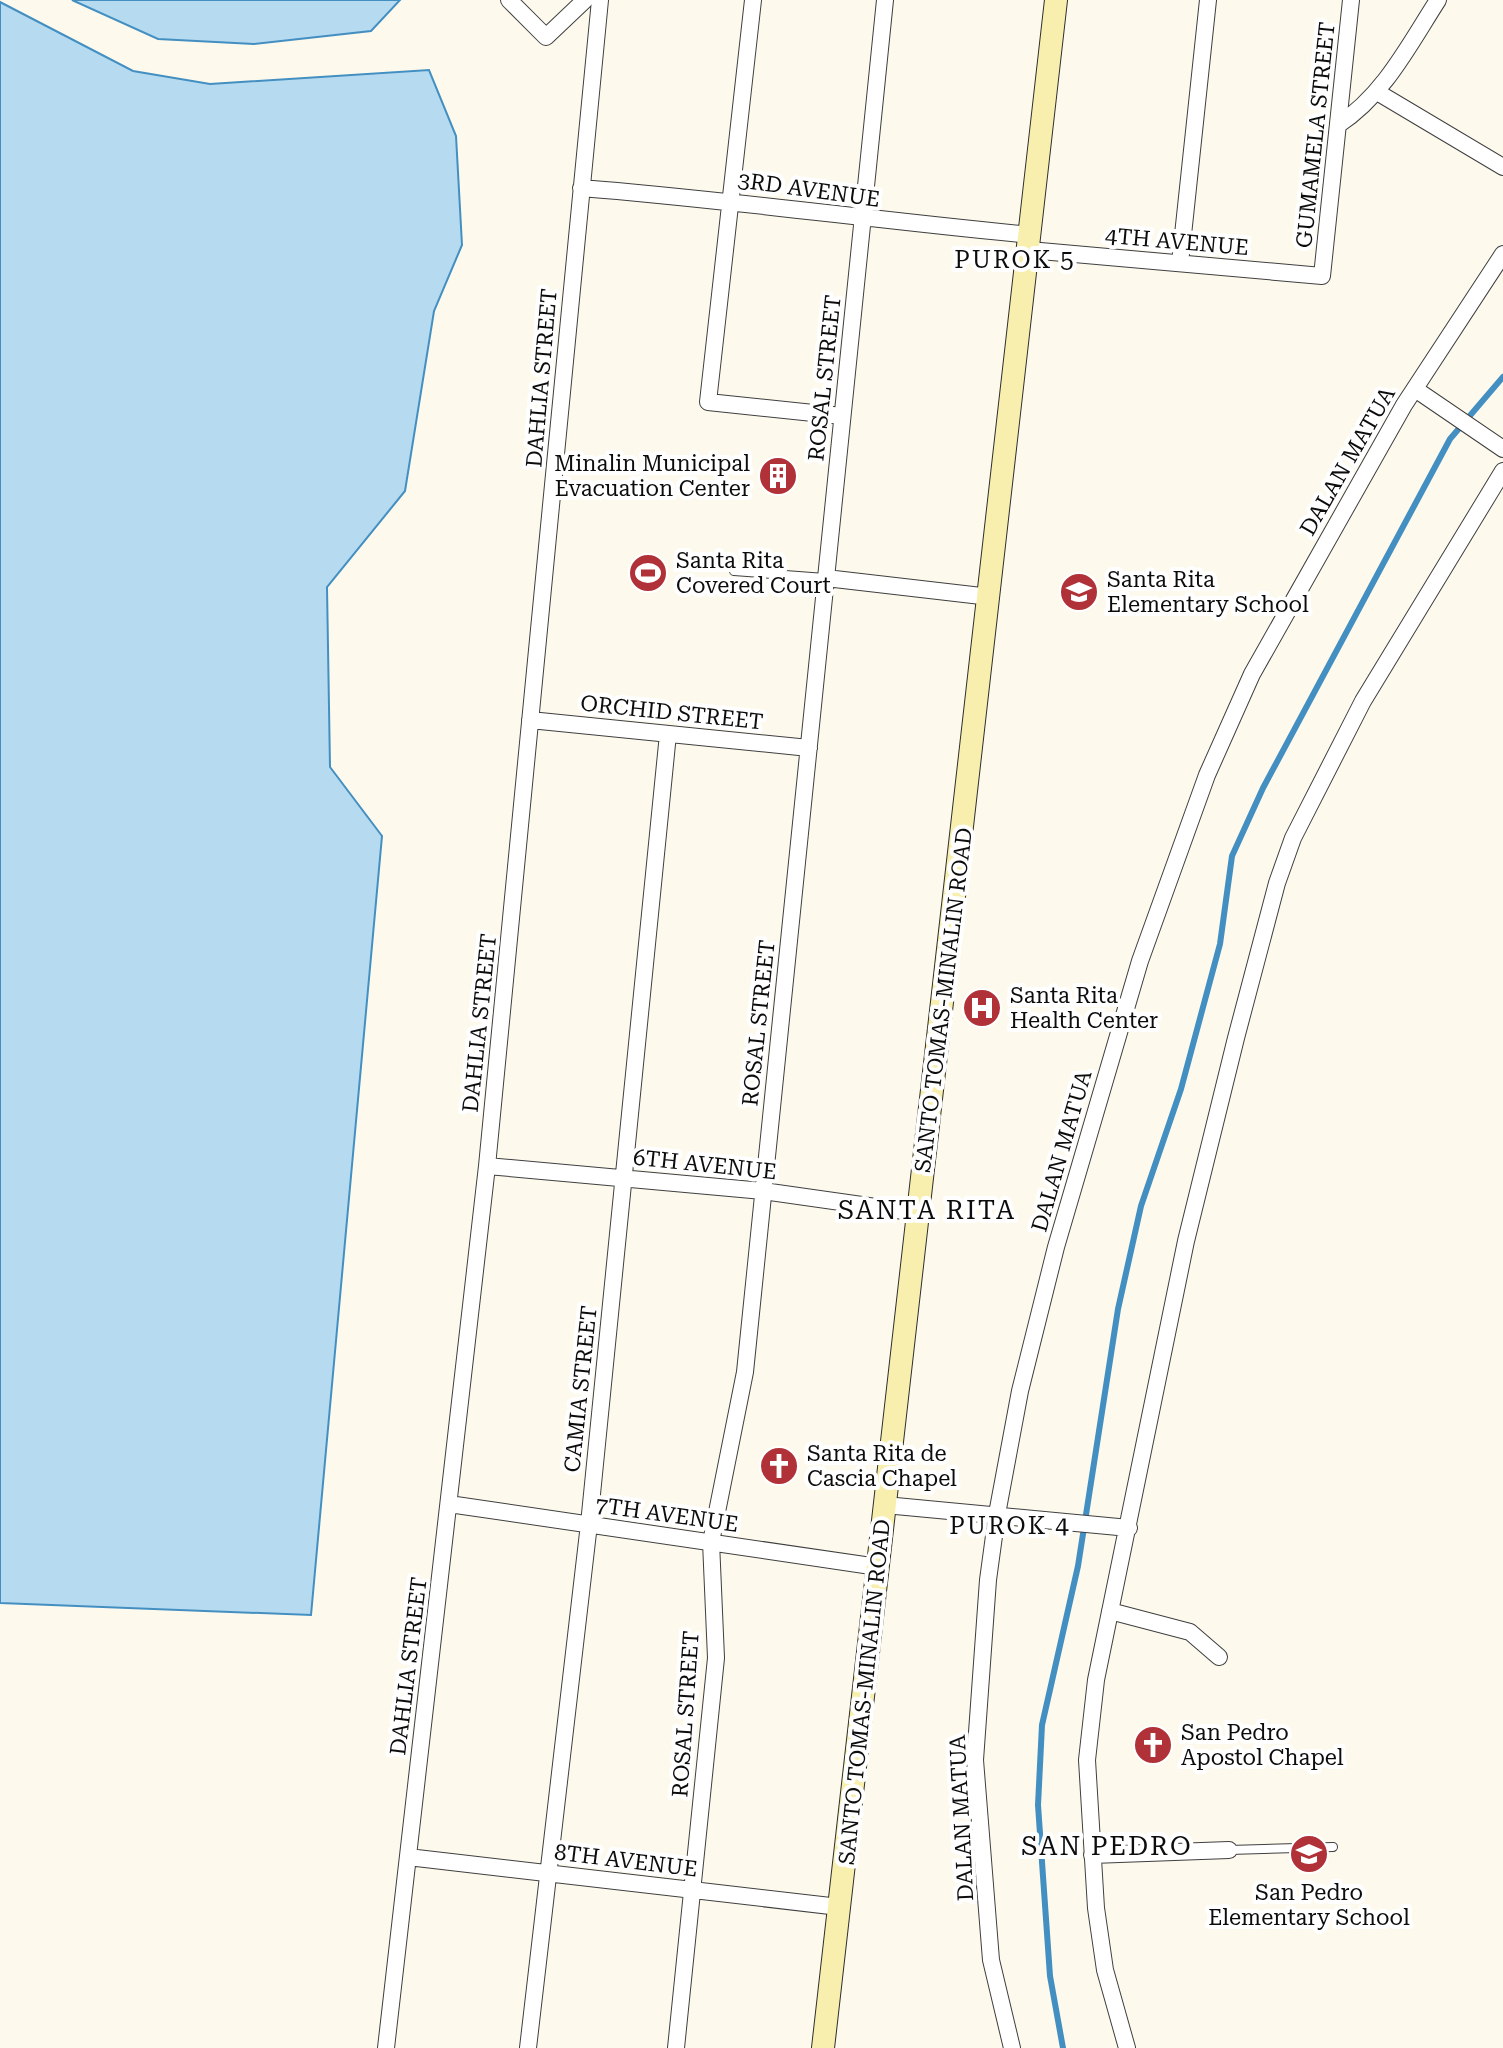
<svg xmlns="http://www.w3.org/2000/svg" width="1503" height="2048" viewBox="0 0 1503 2048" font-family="'Roboto Serif',serif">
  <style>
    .water { fill: #b6dbf0; stroke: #448fc1; stroke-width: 2 }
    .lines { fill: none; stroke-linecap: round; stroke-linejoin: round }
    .stream { stroke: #448fc1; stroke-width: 6 }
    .service-casing { stroke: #3f3f3f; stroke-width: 10 }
    .minor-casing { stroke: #3f3f3f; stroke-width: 18 }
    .secondary-casing { stroke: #2e2e2e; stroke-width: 24 }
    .service { stroke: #fff; stroke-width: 8 }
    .minor { stroke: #fff; stroke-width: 16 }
    .secondary { stroke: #f8efae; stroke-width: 22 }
    .labels { text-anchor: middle; stroke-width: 8; stroke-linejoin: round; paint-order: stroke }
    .street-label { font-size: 22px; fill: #0c0c0c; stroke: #fff }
    .poi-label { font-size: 22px; fill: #0c0c0c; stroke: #fff; text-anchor: start }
    .neighbourhood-label { font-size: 24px; letter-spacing: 2px; fill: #0c0c0c; stroke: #fff }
    .quarter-label { font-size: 26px; letter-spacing: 2px; fill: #0c0c0c; stroke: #fff }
  </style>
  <rect width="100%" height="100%" fill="#fdfaed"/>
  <path class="water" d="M72,0H400L371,31L254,44L158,39Z
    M0,2L133,71L210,84L429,70L456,136L462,245L434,311L405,491L327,587L330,767L382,836L311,1615L0,1603Z"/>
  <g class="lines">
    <path class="stream" d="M1063,2048L1050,1976L1038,1805L1042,1725L1078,1566L1118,1309L1141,1206L1181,1089L1220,944L1232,856L1263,788L1450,439L1503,377"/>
    <g class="service-casing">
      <path id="service" d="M734,571L825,578
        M1229,1850L1333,1847"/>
    </g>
    <g class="minor-casing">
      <path id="minor" d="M509,0L546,37L585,0
        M753,0L708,402L842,416
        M1377,92L1503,167
        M1338,125C1384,95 1409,45 1438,0
        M581,188C732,200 881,221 1031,235
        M1029,250L1322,276L1351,0
        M1180,263L1208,0
        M1415,389L1503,449
        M826,578L990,597
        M530,720L809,748
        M487,1166L763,1191L918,1213
        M449,1504L878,1567
        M885,1505L1129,1528
        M1110,1611L1190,1632L1219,1657
        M1092,1855L1229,1850
        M408,1857L839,1907
        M386,2048L487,1166L600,0
        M528,2048L589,1524L668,734
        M676,2048L716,1658L711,1542L745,1372L885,0
        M1012,2048L991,1960L975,1760L988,1580L997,1514L1020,1391L1056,1247L1140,961L1207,775L1252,674L1404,405L1503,254
        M1127,2048L1105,1970L1096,1908L1087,1760L1096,1680L1186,1241L1236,1038L1277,883L1293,838L1363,701L1503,471"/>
    </g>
    <g class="secondary-casing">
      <path id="secondary" d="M823,2048L1056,0"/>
    </g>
    <use href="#service" class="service"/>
    <use href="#minor" class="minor"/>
    <use href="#secondary" class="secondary"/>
  </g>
  <defs>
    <g id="building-disc" transform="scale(2)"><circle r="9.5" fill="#b03137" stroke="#fff"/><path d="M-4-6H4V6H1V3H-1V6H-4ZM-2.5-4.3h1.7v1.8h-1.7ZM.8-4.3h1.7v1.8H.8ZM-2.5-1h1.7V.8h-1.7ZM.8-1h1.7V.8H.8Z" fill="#fff"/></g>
    <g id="stadium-disc" transform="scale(2)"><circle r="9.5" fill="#b03137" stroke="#fff"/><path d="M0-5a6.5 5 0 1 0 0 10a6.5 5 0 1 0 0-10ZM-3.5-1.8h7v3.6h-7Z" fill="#fff"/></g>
    <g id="school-disc" transform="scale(2)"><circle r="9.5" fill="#b03137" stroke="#fff"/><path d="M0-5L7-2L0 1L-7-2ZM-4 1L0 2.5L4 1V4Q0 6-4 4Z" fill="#fff"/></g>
    <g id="hospital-disc" transform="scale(2)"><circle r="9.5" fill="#b03137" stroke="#fff"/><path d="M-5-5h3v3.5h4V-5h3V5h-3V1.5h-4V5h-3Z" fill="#fff"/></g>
    <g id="church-disc" transform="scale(2)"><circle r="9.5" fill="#b03137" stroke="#fff"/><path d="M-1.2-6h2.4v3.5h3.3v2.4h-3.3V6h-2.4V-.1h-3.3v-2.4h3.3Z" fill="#fff"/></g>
  </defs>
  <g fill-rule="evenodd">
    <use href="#building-disc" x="778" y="476"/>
    <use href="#stadium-disc" x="648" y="573"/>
    <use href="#school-disc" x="1079" y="592"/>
    <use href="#hospital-disc" x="982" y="1008"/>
    <use href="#church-disc" x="779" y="1466"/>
    <use href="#church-disc" x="1153" y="1745"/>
    <use href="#school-disc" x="1309" y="1854"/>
  </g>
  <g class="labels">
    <g class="street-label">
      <text transform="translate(1315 135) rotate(-84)" y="8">GUMAMELA STREET</text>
      <text transform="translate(809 189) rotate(8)" y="8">3RD AVENUE</text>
      <text transform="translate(1177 241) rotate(5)" y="8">4TH AVENUE</text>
      <text transform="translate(541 378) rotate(-85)" y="8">DAHLIA STREET</text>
      <text transform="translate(824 378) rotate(-84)" y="8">ROSAL STREET</text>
      <text transform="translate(1347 461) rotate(-60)" y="8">DALAN MATUA</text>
      <text transform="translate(672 712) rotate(6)" y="8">ORCHID STREET</text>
      <text transform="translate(943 1000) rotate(-83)" y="8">SANTO TOMAS-MINALIN ROAD</text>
      <text transform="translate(479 1023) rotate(-84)" y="8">DAHLIA STREET</text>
      <text transform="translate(758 1023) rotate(-84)" y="8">ROSAL STREET</text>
      <text transform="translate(1061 1151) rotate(-74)" y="8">DALAN MATUA</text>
      <text transform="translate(705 1164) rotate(6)" y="8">6TH AVENUE</text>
      <text transform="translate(580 1389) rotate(-84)" y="8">CAMIA STREET</text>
      <text transform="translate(667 1514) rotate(8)" y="8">7TH AVENUE</text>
      <text transform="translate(408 1666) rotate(-83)" y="8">DAHLIA STREET</text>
      <text transform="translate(864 1692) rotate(-84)" y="8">SANTO TOMAS-MINALIN ROAD</text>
      <text transform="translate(685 1714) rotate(-86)" y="8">ROSAL STREET</text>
      <text transform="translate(961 1818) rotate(-93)" y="8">DALAN MATUA</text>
      <text transform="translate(626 1860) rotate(7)" y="8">8TH AVENUE</text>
    </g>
    <g class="poi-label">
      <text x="750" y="471" text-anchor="end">Minalin Municipal<tspan x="750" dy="25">Evacuation Center</tspan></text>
      <text x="676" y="568">Santa Rita<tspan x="676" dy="25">Covered Court</tspan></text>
      <text x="1107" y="587">Santa Rita<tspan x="1107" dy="25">Elementary School</tspan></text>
      <text x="1010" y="1003">Santa Rita<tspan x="1010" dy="25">Health Center</tspan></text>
      <text x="807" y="1461">Santa Rita de<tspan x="807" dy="25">Cascia Chapel</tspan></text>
      <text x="1181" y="1740">San Pedro<tspan x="1181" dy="25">Apostol Chapel</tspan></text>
      <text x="1309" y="1900" text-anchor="middle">San Pedro<tspan x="1309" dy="25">Elementary School</tspan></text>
    </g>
    <g class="neighbourhood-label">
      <text x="1015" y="268">PUROK 5</text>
      <text x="1010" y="1534">PUROK 4</text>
    </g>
    <g class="quarter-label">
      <text x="927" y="1219">SANTA RITA</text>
      <text x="1107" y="1855">SAN PEDRO</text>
    </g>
  </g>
</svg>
